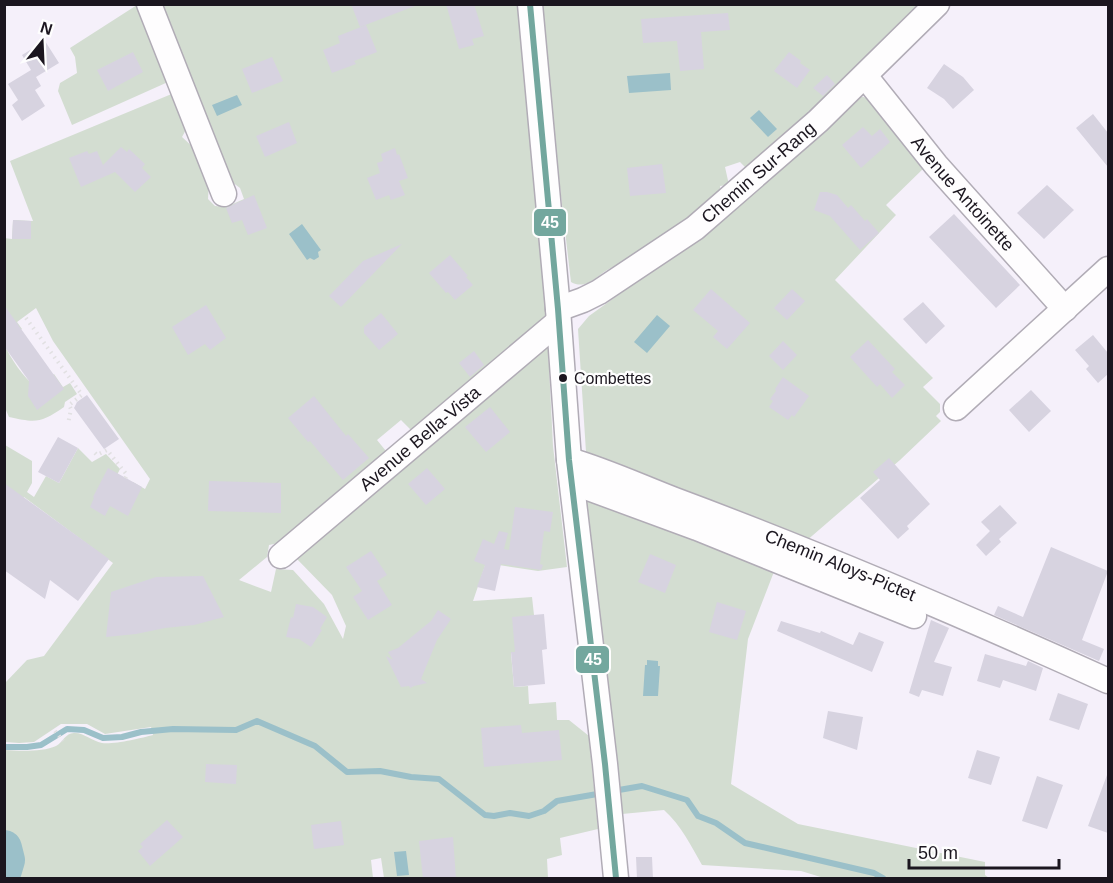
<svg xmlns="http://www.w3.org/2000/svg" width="1113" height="883" viewBox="0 0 1113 883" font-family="Arial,sans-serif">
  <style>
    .green { fill: #d3ddd1 }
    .water { fill: #9bc0c9 }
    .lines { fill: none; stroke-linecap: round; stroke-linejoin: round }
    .stream { stroke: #9bc0c9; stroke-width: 6 }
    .river { stroke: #9bc0c9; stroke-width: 36 }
    .building { fill: #d7d3e0 }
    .minor-casing { stroke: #b1acb6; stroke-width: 27 }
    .path { stroke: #e1e0e2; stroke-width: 4; stroke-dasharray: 1.5 4.5; stroke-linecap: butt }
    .minor { stroke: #fefdfe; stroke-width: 24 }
    .bus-1-casing { stroke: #fefefe; stroke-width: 10 }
    .bus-1 { stroke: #73a79e; stroke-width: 6 }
    .bus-dot { fill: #1b161f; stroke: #fefefe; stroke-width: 2 }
    .labels { text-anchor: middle; stroke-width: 4.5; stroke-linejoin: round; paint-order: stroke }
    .bus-label { font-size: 16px; fill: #1b161f; stroke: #fefefe; text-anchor: start }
    .street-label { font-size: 18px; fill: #1b161f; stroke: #fefefe }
    .line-badge { stroke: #fefefe; stroke-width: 2 }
    .badge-label { font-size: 16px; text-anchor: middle; font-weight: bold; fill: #fff }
  </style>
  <rect width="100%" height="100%" fill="#f5f0fa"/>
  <path class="green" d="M544,4L924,5L749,171L740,162L725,167L729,185L720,186L721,197L626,266C624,266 618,265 616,266C600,270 589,292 571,282L570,274L556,152L543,9Z
    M137,5L168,82L72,125L58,91L60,83L77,73L75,57L70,48Z
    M154,5H518L523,49L547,312L539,332L414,433L401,420L377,440L390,456L289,541L269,545L267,557L239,580L271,592L276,569L293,570L324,604L343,639L346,626L332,595L296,558L342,511L359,507L358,500L542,345L548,347L553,446L567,567L538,571L486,563L473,601L532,597L534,615L515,652L511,653L514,687L528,686L529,704L556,702L557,720H569L589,736L598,829L560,838L562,855L547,859L548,878H384L381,858L371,860L373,878H5V750C19,751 43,752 56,746C63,742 66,732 75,733C84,733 92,741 102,743C112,745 142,738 153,735L151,727L105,734L87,724H61L34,742L19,743L5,742V683L27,660L44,656L113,563L24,497L5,516V445L32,461V483L27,492L34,497L46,476L59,483L78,448L92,462L106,454L120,469L114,481L133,482L145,489L150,479L53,341L36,308L17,322L22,329L5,342L4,238L12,239L13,220L33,221L10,161L174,93L188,126L182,137L195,149L209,182L208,199L215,206L226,207L244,199L240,188L224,176Z
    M857,95L870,99L926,166L886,205L896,215L835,280L933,378L923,387L940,404V412L936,416L941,421L900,460L805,542L643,474L586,452L578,329L589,316L725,218Z
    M4,344C11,359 23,377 36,387L54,374L63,387L70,383L77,394L65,402L64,407C41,423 36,423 9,417L5,408Z
    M584,494L775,569L748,639L731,784L798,824L985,862V875L989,878H824L801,871L702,865C691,846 681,825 664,810L622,814L603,641Z"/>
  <path class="water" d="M670,73L671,90L629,93L627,76Z
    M237,95L242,105L217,116L212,105Z
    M759,110L777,129L768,137L750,118Z
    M302,224L321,250L318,252L319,257L314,260L310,258L307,260L289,234Z
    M657,315L670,326L647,353L634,342Z
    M647,660L658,661V666H660L658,696H643L645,665H647Z
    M406,851L409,875L397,876L394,852Z"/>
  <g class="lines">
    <path class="stream" d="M4,747H27L41,745L67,729L84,730L103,738L122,737L141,732L173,729L236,730L257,721L315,746L347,772L380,771L411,777L439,779L485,815L494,816L510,813L529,816L544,811L557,801L603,793
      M613,791L642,786L687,800L698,816L716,823L745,843L874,873L883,878"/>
    <path class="river" d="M4,848L7,860L4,870"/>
  </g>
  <path class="building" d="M351,4H415V6L360,27Z
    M446,4H474L484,36L472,39L474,45L459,49Z
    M728,13L730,30L701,32L704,69L680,71L677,41L643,43L641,19Z
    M366,25L377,52L354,61L356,64L332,73L323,50L340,43L338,36Z
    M45,41L59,63L36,77L41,86L35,90L45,106L22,121L12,105L18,100L8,84L31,70L22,55Z
    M133,52L143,72L108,91L97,70Z
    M789,52L801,61L800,63L810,70L797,88L774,71Z
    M272,57L283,81L252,93L242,69Z
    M944,64L963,77L974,90L953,109L944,99L927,88Z
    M827,75L835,84L823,96L813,88Z
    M1093,114L1108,133V167L1076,128Z
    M289,122L297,143L265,157L256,136Z
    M863,127L872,136L880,129L890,142L861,168L842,145Z
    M121,147L127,152L129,149L145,164L142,168L151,177L135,192L115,172L81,187L69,158L87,151L89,154L97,151L103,165Z
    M395,148L397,155L399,154L408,178L399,181L405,195L391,200L389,195L376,200L367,178L380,173L377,163L383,161L381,154Z
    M662,164L666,193L630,196L627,168Z
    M1047,185L1074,210L1044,239L1017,213Z
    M820,192H827L837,195L848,208L851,205L865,221L867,219L879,233L860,250L830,216L814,210Z
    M254,195L267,228L248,235L242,220L232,223L226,208Z
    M954,214L1020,285L996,308L929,237Z
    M13,220L31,221V239H12Z
    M402,244L341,307L329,296L363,261Z
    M450,255L468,276L466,277L473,285L455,300L448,292L446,293L429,273Z
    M711,289L750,323L727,349L713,337L718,331L693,310Z
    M792,289L805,301L787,320L774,308Z
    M923,302L945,326L926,344L903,319Z
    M4,305L64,389L37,410L28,396L29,381L4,346Z
    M206,305L226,338L210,350L205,344L188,355L172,327Z
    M381,313L398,334L379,350L364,333V327Z
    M1093,335L1108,353V374L1098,383L1086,369L1089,366L1075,350Z
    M868,340L895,369L892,372L905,385L892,398L880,384L877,387L850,357Z
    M783,341L797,355L783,370L769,356Z
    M474,351L484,365L470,377L459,363Z
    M783,377L809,396L794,417L792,415L788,420L769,407L773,401L770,399L776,391L775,389Z
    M1031,390L1051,411L1029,432L1009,410Z
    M87,395L119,439L104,449L74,408L77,402Z
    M314,396L346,436L348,434L369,458L343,480L310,441L308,442L288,418Z
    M490,407L510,432L486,452L465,427Z
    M58,437L78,448L59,483L38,472Z
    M889,458L930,504L907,526L909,529L898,539L860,498L880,480L873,472Z
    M108,468L142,487L128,516L110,506L105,516L90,507L94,498L93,497Z
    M427,468L445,489L426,505L408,484Z
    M209,481L281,483V513L208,511Z
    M4,483L109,559L78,601L50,580L45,599L4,570Z
    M1000,505L1017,523L999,539L1001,542L986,556L976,545L990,531L981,522Z
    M515,507L553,512L550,532L544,531L540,564L543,565L541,570L501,564L495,591L477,587L485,565L474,561L483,539L494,544L499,531L508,533L504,549L509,550Z
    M1051,547L1108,571L1082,640L1104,649L1099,661L994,615L998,606L1023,617Z
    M371,551L387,575L377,581L392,605L368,620L353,597L362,591L346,567Z
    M650,554L676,565L665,593L638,582Z
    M203,576L224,617L194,625L165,628L136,634L106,637L111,592L156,577Z
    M717,602L746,611L737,640L709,632Z
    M296,604L313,607L327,617L320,629L322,630L311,647L299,639L286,637L291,617L293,618Z
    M438,610L451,619L437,640L421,679L427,683L414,686L410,688L409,686L401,687L386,656L393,660L388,652L398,648L431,621Z
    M544,614L547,649L542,650L545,684L514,687L511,652H515L512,617Z
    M931,620L949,628L934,662L952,667L943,696L922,690L919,697L909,693Z
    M781,621L820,633L821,631L853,645L859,632L884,642L872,672L777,631Z
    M985,654L1026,666L1028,661L1043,668L1036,691L1003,680L1000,688L977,681Z
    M1058,693L1088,704L1079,730L1049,720Z
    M828,711L863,717L857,750L823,738Z
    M521,725L522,733L559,730L562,760L484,767L481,728Z
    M977,750L1000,757L991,785L968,778Z
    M206,764L237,765L236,784L205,782Z
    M1107,775L1108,776V833L1088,826Z
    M1037,776L1063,785L1047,829L1022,821Z
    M167,820L183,837L150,866L138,851L143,847L140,844Z
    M341,821L344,845L314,849L311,825Z
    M453,837L456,879H423L419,841Z
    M636,857H652L653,879H637Z"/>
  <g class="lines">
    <g class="minor-casing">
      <g id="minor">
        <path d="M149,4L224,194"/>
        <path d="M530,4L558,309L569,460L605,764L616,878"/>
        <path id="s1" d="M865,76L936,165L1065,309"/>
        <path id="s2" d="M558,309L583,300L599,292L695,228L818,121L937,4"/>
        <path d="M956,408L1108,269"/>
        <path id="s3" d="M569,460C607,471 643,488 680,502C825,556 967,617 1108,681"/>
        <path d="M572,482L697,528L914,616"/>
        <path id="s4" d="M281,556L558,322"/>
      </g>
    </g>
    <path class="path" d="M26,318L82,395L69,405L71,409L68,424
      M95,453L97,455L107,450L127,475L124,481
      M55,731L63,741"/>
    <use href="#minor" class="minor"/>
    <g class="bus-1-casing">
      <path id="bus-1" d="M530,4L558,309L569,460L605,764L616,878"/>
    </g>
    <use href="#bus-1" class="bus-1"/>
  </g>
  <circle class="bus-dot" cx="563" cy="378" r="5"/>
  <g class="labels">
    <g class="bus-label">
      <text x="574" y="384">Combettes</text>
    </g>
    <g class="street-label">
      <text dy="6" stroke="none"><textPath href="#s2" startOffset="244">Chemin Sur-Rang</textPath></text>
      <text dy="6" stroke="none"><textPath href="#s1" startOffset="153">Avenue Antoinette</textPath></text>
      <text dy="6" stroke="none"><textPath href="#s4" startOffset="182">Avenue Bella-Vista</textPath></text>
      <text dy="6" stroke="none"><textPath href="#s3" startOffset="291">Chemin Aloys-Pictet</textPath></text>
    </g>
  </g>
  <g class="line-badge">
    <rect x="533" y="208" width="34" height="29" rx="6" fill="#73a79e"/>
    <rect x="575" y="645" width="35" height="29" rx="6" fill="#73a79e"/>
  </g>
  <g class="badge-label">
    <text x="550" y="228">45</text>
    <text x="593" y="665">45</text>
  </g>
  <rect width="1113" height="883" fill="none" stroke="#1b161f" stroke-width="12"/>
  <g transform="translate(42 42) rotate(18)" stroke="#fefefe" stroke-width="4.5" paint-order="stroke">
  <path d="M0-4.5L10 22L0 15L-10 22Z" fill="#1b161f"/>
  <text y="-9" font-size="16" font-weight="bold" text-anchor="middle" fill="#1b161f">N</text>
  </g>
  <path d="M909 859v9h150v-9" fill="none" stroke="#1b161f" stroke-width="3"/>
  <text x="918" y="859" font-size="18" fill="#1b161f" stroke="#fefefe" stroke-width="4.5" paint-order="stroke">50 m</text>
</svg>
